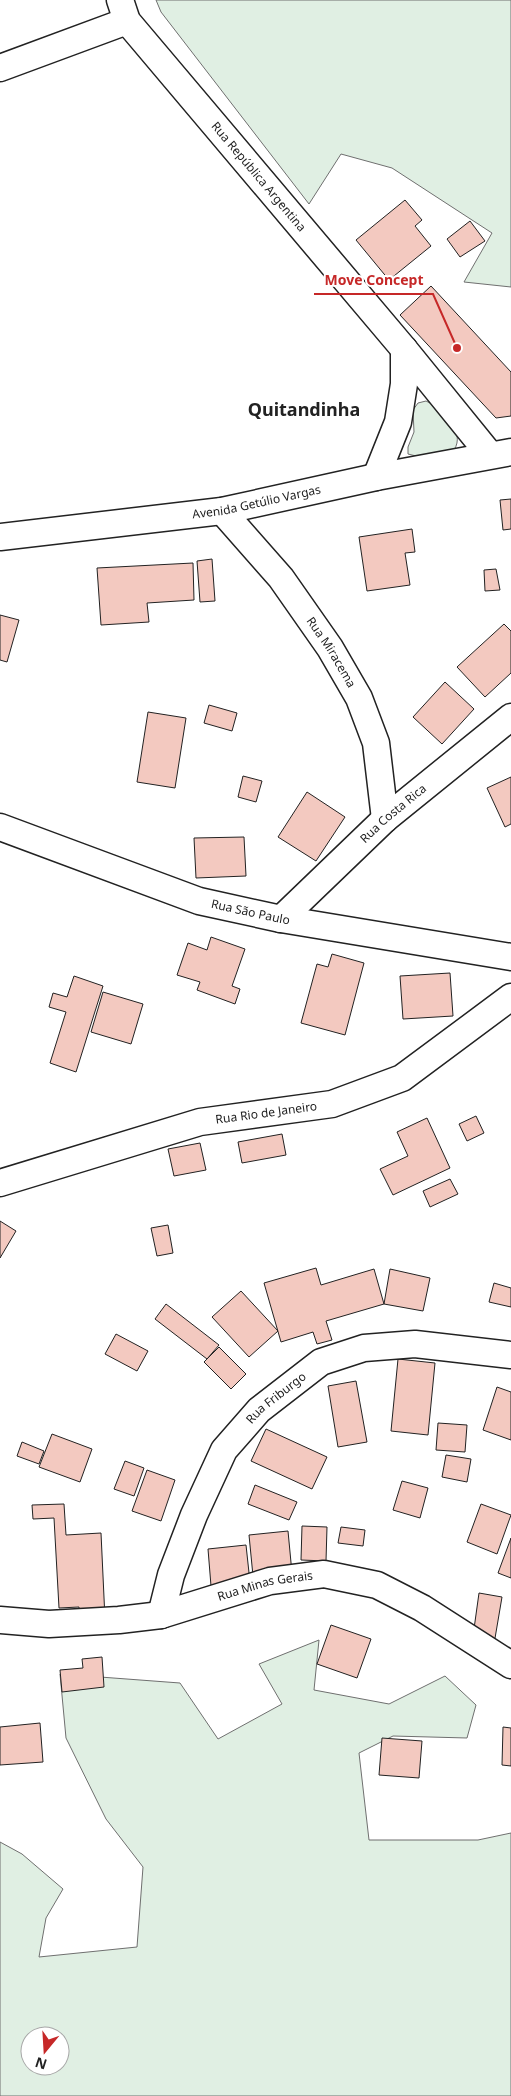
<svg xmlns="http://www.w3.org/2000/svg" width="511" height="2096" viewBox="0 0 511 2096" font-family="'Noto Sans',sans-serif">
  <style>
    .green { fill: #e0efe3; stroke: #6f6f6f; fill-rule: evenodd }
    .building { fill: #f3c9c0; stroke: #222 }
    .lines { fill: none; stroke-linecap: round; stroke-linejoin: round }
    .minor-casing { stroke: #222; stroke-width: 29 }
    .minor { stroke: #fff; stroke-width: 26 }
    .labels { text-anchor: middle; stroke-width: 4; stroke-linejoin: round; paint-order: stroke }
    .street-label { font-size: 12px; fill: #222; stroke: #fff }
    .district-label { font-size: 18px; font-weight: bold; fill: #222; stroke: #fff }
    .leader { fill: none; stroke: #c62828; stroke-width: 2 }
    .callout-dot { fill: #c62828; stroke: #fff; stroke-width: 2 }
    .callout-label { font-size: 14px; text-anchor: middle; font-weight: bold; fill: #c62828; stroke: #fff; stroke-width: 4; stroke-linejoin: round; paint-order: stroke }
  </style>
  <rect width="100%" height="100%" fill="#fff"/>
  <path class="green" d="M156,0H511V287L464,282L492,233L392,168L341,154L309,204L161,12Z
    M426,401C443,409 466,432 454,450L416,456L408,454V447L414,432L413,410L418,403Z
    M319,1640L314,1690L389,1704L445,1676L476,1705L467,1738L393,1736L359,1753L369,1840H478L511,1833V2096H0V1842L22,1854L63,1889L46,1918L39,1957L137,1947L143,1867L106,1819L66,1738L60,1674L180,1683L218,1739L282,1704L259,1664ZM30,2036H60V2066H30Z"/>
  <path class="building" d="M405,200L422,220L415,226L431,246L389,280L356,240Z
    M470,221L485,241L460,257L447,239Z
    M431,286L511,372V416L496,418L400,315Z
    M511,499V529L503,530L500,500Z
    M412,529L415,552L405,553L410,585L367,591L359,537Z
    M212,559L215,601L200,602L197,561Z
    M193,563L194,600L147,603L149,622L101,625L97,568Z
    M496,569L500,590L485,591L484,570Z
    M0,615L19,620L7,662L0,660Z
    M504,624L511,631V673L485,697L457,667Z
    M445,682L474,709L442,744L413,717Z
    M209,705L237,713L232,731L204,723Z
    M148,712L186,718L175,788L137,782Z
    M243,776L262,781L256,802L238,797Z
    M511,777V824L505,827L487,788Z
    M307,792L345,817L316,861L278,837Z
    M244,837L246,876L196,878L194,838Z
    M211,937L245,949L232,986L240,989L235,1004L197,990L200,982L177,975L188,943L207,950Z
    M332,954L364,963L345,1035L301,1023L317,964L328,967Z
    M450,973L453,1016L403,1019L400,976Z
    M74,976L103,986L76,1072L50,1063L66,1012L49,1007L53,993L67,997Z
    M103,992L143,1004L131,1044L91,1032Z
    M476,1116L484,1133L467,1141L459,1124Z
    M427,1118L450,1168L393,1195L380,1169L408,1156L397,1132Z
    M282,1134L286,1155L242,1163L238,1142Z
    M200,1143L206,1170L174,1176L168,1149Z
    M450,1179L458,1194L430,1207L423,1191Z
    M0,1221L16,1231L0,1258Z
    M168,1225L173,1253L157,1256L151,1228Z
    M316,1268L321,1285L374,1269L384,1304L326,1321L332,1340L317,1344L313,1332L281,1342L264,1283Z
    M390,1269L430,1278L423,1311L384,1304Z
    M494,1283L511,1288V1307L489,1302Z
    M241,1291L278,1331L249,1357L212,1317Z
    M166,1304L219,1345L207,1359L155,1319Z
    M116,1334L148,1351L137,1371L105,1354Z
    M219,1347L246,1374L231,1389L204,1362Z
    M398,1359L435,1363L428,1435L391,1431Z
    M356,1381L367,1442L338,1447L328,1386Z
    M497,1387L511,1392V1440L483,1430Z
    M438,1423L467,1425L465,1452L436,1450Z
    M266,1429L327,1457L312,1489L251,1461Z
    M52,1434L92,1449L80,1482L39,1467Z
    M22,1442L44,1451L39,1464L17,1456Z
    M446,1455L471,1459L467,1482L442,1477Z
    M125,1461L144,1468L134,1496L114,1489Z
    M147,1470L175,1480L161,1521L132,1511Z
    M402,1481L428,1488L420,1518L393,1510Z
    M255,1485L297,1502L289,1520L248,1504Z
    M64,1504L66,1535L101,1533L105,1619L79,1621V1607L59,1608L54,1518L33,1519L32,1505Z
    M481,1504L511,1515L497,1554L467,1542Z
    M302,1526L327,1527L326,1561L301,1560Z
    M341,1527L365,1530L363,1546L338,1543Z
    M288,1531L292,1573L253,1576L249,1535Z
    M511,1538V1578L498,1573Z
    M246,1545L250,1582L211,1586L208,1549Z
    M479,1593L502,1597L493,1650L473,1636Z
    M331,1625L371,1639L357,1678L317,1664Z
    M102,1657L104,1687L62,1692L60,1670L83,1668L82,1659Z
    M40,1723L43,1762L0,1765V1727Z
    M503,1727L511,1728V1766L502,1765Z
    M382,1738L422,1741L419,1778L379,1775Z"/>
  <g class="lines">
    <g class="minor-casing">
      <g id="minor">
        <path id="s1" d="M120,0L127,21L404,349L490,455"/>
        <path d="M0,68L127,21"/>
        <path d="M376,477L398,422L404,384V349"/>
        <path id="s2" d="M222,511L281,578L330,648L359,698L376,743L385,819"/>
        <path id="s3" d="M0,537L222,511L376,477L511,452"/>
        <path id="s4" d="M0,827L199,901L281,919L511,957"/>
        <path id="s5" d="M281,919L385,819L511,717"/>
        <path id="s6" d="M0,1183L200,1122L332,1104L402,1078L511,997"/>
        <path id="s7" d="M161,1615L171,1575L194,1515L224,1450L259,1410L321,1362L364,1348L415,1344L511,1355"/>
        <path id="s8" d="M0,1620L49,1624L119,1620L161,1615L270,1581L324,1574L377,1585L422,1608L511,1665"/>
      </g>
    </g>
    <use href="#minor" class="minor"/>
  </g>
  <g class="labels">
    <g class="street-label">
      <text dy="4" stroke="none"><textPath href="#s1" startOffset="226">Rua República Argentina</textPath></text>
      <text dy="4" stroke="none"><textPath href="#s3" startOffset="259">Avenida Getúlio Vargas</textPath></text>
      <text dy="4" stroke="none"><textPath href="#s2" startOffset="179">Rua Miracema</textPath></text>
      <text dy="4" stroke="none"><textPath href="#s5" startOffset="154">Rua Costa Rica</textPath></text>
      <text dy="4" stroke="none"><textPath href="#s4" startOffset="265">Rua São Paulo</textPath></text>
      <text dy="4" stroke="none"><textPath href="#s6" startOffset="276">Rua Rio de Janeiro</textPath></text>
      <text dy="4" stroke="none"><textPath href="#s7" startOffset="251">Rua Friburgo</textPath></text>
      <text dy="4" stroke="none"><textPath href="#s8" startOffset="270">Rua Minas Gerais</textPath></text>
    </g>
    <g class="district-label">
      <text x="304" y="416">Quitandinha</text>
    </g>
  </g>
  <path class="leader" d="M457 348L433 294H314"/>
  <circle class="callout-dot" cx="457" cy="348" r="5"/>
  <g class="callout-label">
    <text x="374" y="285">Move Concept</text>
  </g>
  <g transform="translate(45 2051) rotate(198)"><circle r="24" fill="#ffffff" stroke="#a7a7a7"/>
  <path d="M0-4L9 19L0 12L-9 19Z" fill="#c62828"/>
  <text y="-8" font-size="14" font-weight="bold" text-anchor="middle" fill="#222222">N</text>
  </g>
</svg>
